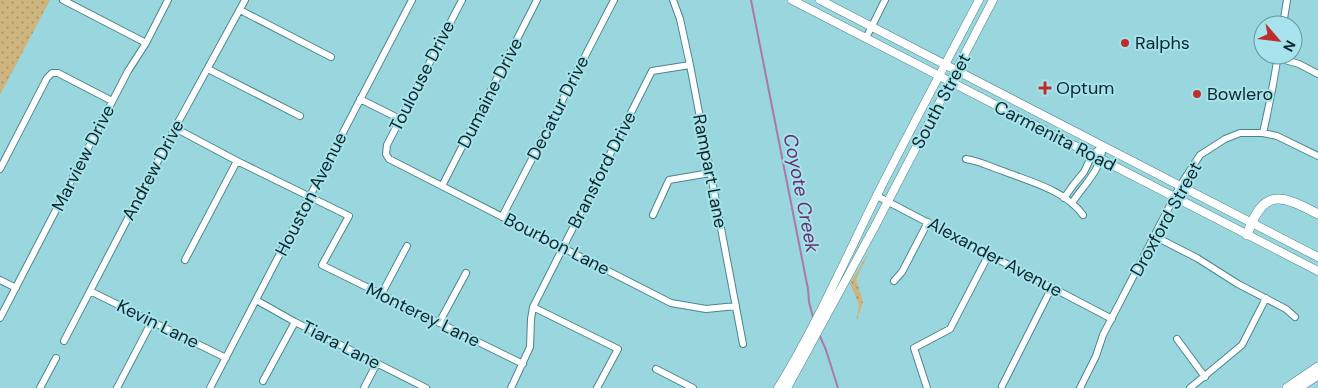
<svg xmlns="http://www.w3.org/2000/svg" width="1318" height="388" viewBox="0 0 1318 388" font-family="'DM Sans',sans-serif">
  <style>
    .grass { fill: url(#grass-dots) }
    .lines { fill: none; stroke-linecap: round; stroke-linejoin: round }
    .stream { stroke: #aa79aa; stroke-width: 2 }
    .minor-casing { stroke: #4b868e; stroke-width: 8 }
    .major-casing { stroke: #4b868e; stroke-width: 9 }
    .highway-casing { stroke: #4b868e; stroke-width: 10 }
    .minor { stroke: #fff; stroke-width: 6 }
    .major { stroke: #fff; stroke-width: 8 }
    .highway { stroke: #fff; stroke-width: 9 }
    .poi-dot { fill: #bd2e2c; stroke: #a6e3ec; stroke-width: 2 }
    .labels { text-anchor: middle; stroke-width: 4; stroke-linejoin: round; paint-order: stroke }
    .poi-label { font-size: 18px; fill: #0e272a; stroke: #a6e3ec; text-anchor: start }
    .street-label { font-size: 18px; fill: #0e272a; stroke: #a6e3ec }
    .water-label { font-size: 19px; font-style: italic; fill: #6b2e6c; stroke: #a6e3ec }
  </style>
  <defs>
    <pattern id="grass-dots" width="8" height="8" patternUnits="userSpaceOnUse" patternTransform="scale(1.25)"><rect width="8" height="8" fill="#ceb57e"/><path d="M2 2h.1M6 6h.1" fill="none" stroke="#a69367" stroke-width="1.8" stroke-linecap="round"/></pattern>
  </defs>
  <rect width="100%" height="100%" fill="#9ad6de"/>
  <path class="grass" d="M0,0H50L0,95Z
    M870,251L856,279L863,302L856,323L859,305L850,283Z"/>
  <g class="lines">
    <path class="stream" d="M751,0L808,289L809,302L813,317
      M819,334L826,350L838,388"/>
    <g class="minor-casing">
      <path id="minor" d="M63,0L146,43
        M462,0L387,145L386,154L389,159L671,303L706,309L736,306
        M673,0L680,19L690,65L743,344
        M240,10L331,57
        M1283,25L1287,0
        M866,38L885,0
        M1278,58L1299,64L1318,74
        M208,69L300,116
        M360,99L400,119
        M175,128L237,161L349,216L322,265L523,364
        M1263,133C1269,107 1274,81 1278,55
        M966,159C980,161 990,167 1003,171C1031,182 1065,190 1083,215
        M0,169L47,78L52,73H58L112,101
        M442,186L537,0
        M877,196L1112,319
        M1064,198L1074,184L1084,172L1092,155L1103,146
        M1072,203C1087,180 1099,174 1103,146
        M653,215L669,180L710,173
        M502,217L614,0
        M1154,236L1197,258L1238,284L1286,309L1295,317
        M185,260L237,161
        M0,280L16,288
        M894,281L902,272L928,222
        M90,291L226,358
        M381,295L407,246
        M256,300L295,322L426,388
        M533,307L618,349L597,388
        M0,318L128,71L146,43L168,0
        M439,323L466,273
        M1177,339L1205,377
        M64,341L175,128L245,0
        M656,369L693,388
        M263,381L295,322
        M1002,386L1052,287
        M40,388L56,358
        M117,388L152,321
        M210,388L412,0
        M364,388L377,363
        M511,388L530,347L531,319L533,307L652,71L690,65
        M927,388L914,348L950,329L989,254
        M1080,388L1096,356L1103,335L1180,186L1200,155L1225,139L1240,133H1263L1277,136L1318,156
        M1190,388L1242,345L1266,298"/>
    </g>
    <g class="major-casing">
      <path id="major" d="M792,0L1318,271
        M820,0L1318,257
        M778,388C816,326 845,260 877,195C910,130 945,65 979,0
        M787,388L874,228L993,0"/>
    </g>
    <g class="highway-casing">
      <path id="highway" d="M1247,235C1263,188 1280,194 1318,214
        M1287,388L1318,367
        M1298,388L1318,375"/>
    </g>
    <use href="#minor" class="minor"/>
    <use href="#major" class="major"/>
    <use href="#highway" class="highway"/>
  </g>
  <g class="poi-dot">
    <circle cx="1125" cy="43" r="5"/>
    <path d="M1042.5 80.5h5v5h5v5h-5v5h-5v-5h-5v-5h5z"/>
    <circle cx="1197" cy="94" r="5"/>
  </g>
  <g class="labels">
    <g class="poi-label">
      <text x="1135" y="49">Ralphs</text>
      <text x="1056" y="94">Optum</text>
      <text x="1207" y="100">Bowlero</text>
    </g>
    <g class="street-label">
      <text transform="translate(422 76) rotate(-63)" y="6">Toulouse Drive</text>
      <text transform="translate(490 93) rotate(-63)" y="6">Dumaine Drive</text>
      <text transform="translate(941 101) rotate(-62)" y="6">South Street</text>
      <text transform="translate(558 108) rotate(-63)" y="6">Decatur Drive</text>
      <text transform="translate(1055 136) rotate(27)" y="6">Carmenita Road</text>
      <text transform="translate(83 158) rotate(-63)" y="6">Marview Drive</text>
      <text transform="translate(153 170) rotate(-62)" y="6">Andrew Drive</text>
      <text transform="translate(602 170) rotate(-63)" y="6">Bransford Drive</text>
      <text transform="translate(710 171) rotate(79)" y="6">Rampart Lane</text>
      <text transform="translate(311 194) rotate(-63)" y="6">Houston Avenue</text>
      <text transform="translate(1166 219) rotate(-61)" y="6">Droxford Street</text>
      <text transform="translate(557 244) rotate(27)" y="6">Bourbon Lane</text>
      <text transform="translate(995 257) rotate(28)" y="6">Alexander Avenue</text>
      <text transform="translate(423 315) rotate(26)" y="6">Monterey Lane</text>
      <text transform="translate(158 324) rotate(26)" y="6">Kevin Lane</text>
      <text transform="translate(341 345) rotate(27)" y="6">Tiara Lane</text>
    </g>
    <g class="water-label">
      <text transform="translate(802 193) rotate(79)" y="7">Coyote Creek</text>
    </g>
  </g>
  <g transform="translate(1278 40) rotate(118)"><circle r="24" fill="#a6e3ec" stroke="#69989e"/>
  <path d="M0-4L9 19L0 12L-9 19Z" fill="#bd2e2c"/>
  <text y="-8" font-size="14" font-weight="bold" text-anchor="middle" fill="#0e272a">N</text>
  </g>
</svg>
